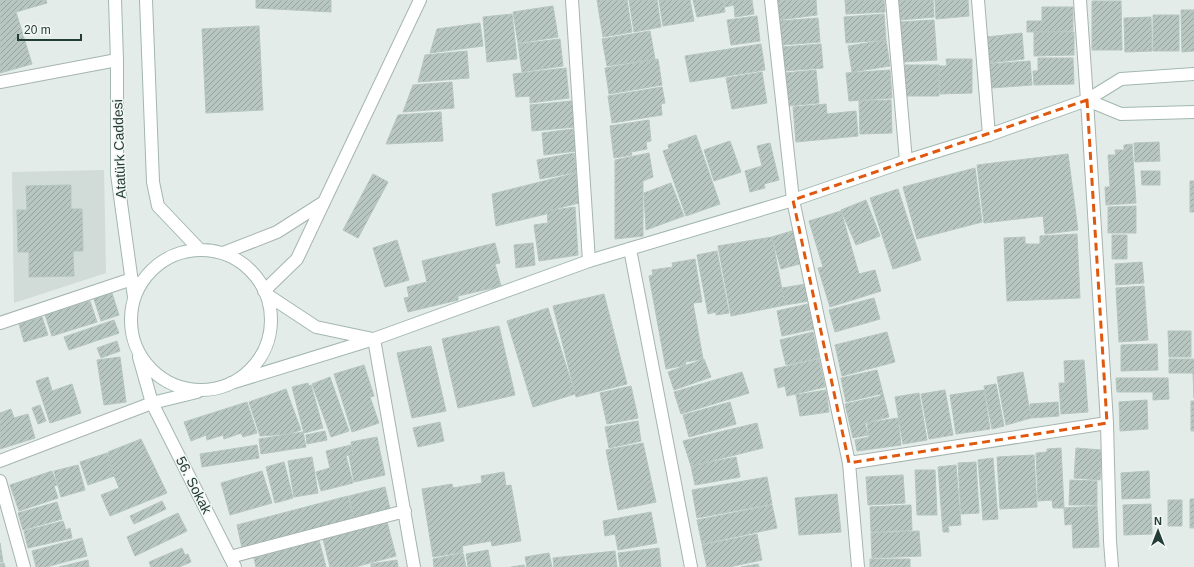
<svg xmlns="http://www.w3.org/2000/svg" width="1194" height="567" viewBox="0 0 1194 567" font-family="Helvetica,sans-serif">
  <style>
    .built { fill: #d1dbd7 }
    .building { fill: url(#building-hatch); stroke: #b6c5bf }
    .lines { fill: none; stroke-linecap: round; stroke-linejoin: round }
    .minor-casing { stroke: #a6b4af; stroke-width: 14 }
    .tertiary-casing { stroke: #a6b4af; stroke-width: 14 }
    .secondary-casing { stroke: #a2b7b0; stroke-width: 14 }
    .minor { stroke: #fff; stroke-width: 12 }
    .tertiary { stroke: #fff; stroke-width: 12 }
    .secondary { stroke: #fff; stroke-width: 12 }
    .marked { fill: none; stroke: #de580e; stroke-width: 3; stroke-dasharray: 8 5; stroke-linejoin: round }
    .labels { text-anchor: middle; stroke-width: 3; stroke-linejoin: round; paint-order: stroke }
    .street-label { font-size: 14px; fill: #243c36; stroke: #f3f8f6 }
  </style>
  <defs>
    <pattern id="building-hatch" width="6" height="6" patternUnits="userSpaceOnUse"><rect width="6" height="6" fill="#b8c6c1"/><path d="M-1 1l2-2M0 6l6-6M5 7l2-2" fill="none" stroke="#95a29e"/></pattern>
  </defs>
  <rect width="100%" height="100%" fill="#e3ece8"/>
  <path class="built" d="M104,170L106,273L14,303L12,172Z"/>
  <path class="building" d="M0,0H46L47,3L16,12L32,64L0,73Z
    M256,0H331V12L256,8Z
    M597,0H627L632,32L603,37Z
    M629,0H657L661,27L634,32Z
    M659,0H690L694,21L663,26Z
    M693,0H723L725,12L697,17Z
    M724,0H752L754,14L735,17L734,5L725,7Z
    M776,0H816L817,15L778,20Z
    M845,0H884L885,12L846,14Z
    M899,0H933L934,17L900,20Z
    M935,0H968L969,16L936,19Z
    M1092,1H1121L1122,50H1092Z
    M553,6L558,37L518,43L513,12Z
    M1042,7H1073V31L1027,32V21H1042Z
    M1181,10H1194V51L1182,52Z
    M512,14L517,59L487,62L483,17Z
    M884,14L886,40L846,43L844,17Z
    M1153,15H1179V51H1153Z
    M757,16L760,41L731,45L727,20Z
    M1151,17L1152,51L1125,52L1124,18Z
    M818,18L820,42L782,45L779,21Z
    M934,20L937,60L902,62L899,22Z
    M480,23L483,46L430,53L437,29Z
    M259,26L263,110L206,113L202,29Z
    M650,31L655,59L607,66L602,39Z
    M1034,32H1074V55L1034,56Z
    M1022,33L1024,59L989,63L987,37Z
    M560,39L563,66L522,72L518,44Z
    M886,40L890,66L852,72L848,46Z
    M761,44L765,70L690,82L685,56Z
    M821,44L823,68L784,71L782,47Z
    M467,51L469,78L418,82L425,55Z
    M1038,58H1073L1074,84L1034,85L1033,71H1038Z
    M658,59L662,85L609,94L605,68Z
    M946,59H972V93L940,94L939,66H947Z
    M1030,61L1032,85L991,88L989,64Z
    M905,65H939V96H905Z
    M566,68L569,98L530,103V96L516,97L513,74Z
    M816,70L819,103L788,106L785,73Z
    M890,70L892,98L849,101L846,73Z
    M762,72L767,103L732,109L726,78Z
    M452,82L454,108L403,112L413,85Z
    M662,87L665,103L661,104L662,115L612,123L608,96Z
    M891,100L892,133L860,134L859,101Z
    M572,101L575,127L532,131L530,105Z
    M826,104L827,114L856,111L858,136L796,142L793,107Z
    M441,112L443,141L386,144L398,115Z
    M649,120L651,141L646,142L647,149L631,152L632,155L614,158L610,126Z
    M573,129L576,151L544,155L542,133Z
    M696,135L720,204L686,216L663,151L669,149L668,145Z
    M730,141L741,172L714,181L704,150Z
    M1159,142L1160,161L1135,162L1134,143Z
    M770,143L779,180L764,184L765,188L750,192L745,171L762,166L757,146Z
    M1132,144L1136,203L1106,205L1105,187H1110L1108,155H1116L1115,150H1124V145Z
    M574,153L577,172L540,179L537,160Z
    M649,153L653,177L643,181V236L615,239V160Z
    M1068,154L1078,230L1045,234L1043,216L984,223L977,165Z
    M975,168L982,222L917,239L903,187Z
    M1141,171H1160V185H1142Z
    M576,173L579,203L547,211L546,214L496,226L492,194Z
    M373,174L388,182L358,238L343,230Z
    M1190,181H1194V212H1190Z
    M671,183L684,216L646,230L644,193Z
    M71,185V209H82L83,251H73L74,276L29,277V252H18L17,210H27L26,186Z
    M898,189L921,260L893,269L870,198Z
    M866,200L880,236L856,245L841,210Z
    M1136,206V233H1108V207Z
    M575,207L578,255L539,261L534,225L548,223L547,211Z
    M841,211L859,274L875,270L881,291L830,307L818,268L823,267L809,221Z
    M795,230L803,263L781,269L772,237Z
    M1077,234L1080,298L1007,301L1004,238L1025,237V244H1040V236Z
    M1112,235H1127V259H1112Z
    M772,237L785,305L731,316L718,246Z
    M397,240L409,280L385,287L373,248Z
    M495,243L500,263L495,264L501,286L458,296V300L408,312L404,298L409,297L407,287L427,282L422,261Z
    M533,243L535,265L516,268L514,245Z
    M717,251L729,313L716,315V312L708,314L697,255Z
    M695,259L702,302L693,303L703,359L685,362L686,365L666,369L649,276L653,275L652,270L673,267L672,263Z
    M1142,262L1144,283L1116,285L1115,264Z
    M806,284L809,301L785,305L782,288Z
    M1144,286L1148,340L1119,342L1116,288Z
    M112,293L119,315L101,321L94,299Z
    M604,294L627,384L576,397L553,306Z
    M874,298L880,319L835,332L829,310Z
    M90,301L97,322L52,336L45,315Z
    M808,304L814,329L782,336L777,311Z
    M548,308L575,394L533,407L507,321Z
    M42,317L48,335L24,342L19,324Z
    M114,320L119,333L69,350L64,337Z
    M499,326L515,395L458,408L442,339Z
    M1168,331H1191V357H1169Z
    M813,332L819,358L786,365L780,340Z
    M887,332L895,362L842,376L835,345Z
    M117,341L120,351L101,358L97,348Z
    M1157,344L1158,370L1121,371V345Z
    M431,346L446,411L412,418L397,353Z
    M120,357L126,402L104,405L97,360Z
    M704,359L711,377L674,390L668,372Z
    M819,359L825,387L787,396L785,386L778,388L774,369Z
    M1169,359H1194V398L1193,373H1169Z
    M1084,360L1088,412L1061,414L1059,383H1065L1064,361Z
    M364,365L374,396L370,397L379,423L352,432L334,374Z
    M877,370L889,417L865,423L868,435L853,438L845,404L881,396L880,394L846,402L841,378Z
    M742,372L749,393L681,414L674,392Z
    M1023,372L1031,418L1006,425L997,377Z
    M48,377L52,391L72,384L81,413L50,423L36,381Z
    M330,377L349,431L331,437L312,384Z
    M1116,378H1168L1169,399L1153,400V392H1117Z
    M308,383L309,386L311,385L323,428L304,433L292,387Z
    M996,384L1004,426L992,429L984,386Z
    M631,386L638,418L607,424L600,393Z
    M286,389L301,430L288,434L260,436L249,402Z
    M826,390L829,412L800,416L796,395Z
    M945,390L953,435L929,439L921,394Z
    M984,390L990,429L956,434L950,395Z
    M919,393L927,440L903,444L895,397Z
    M1147,400L1148,429L1120,431L1119,402Z
    M1191,401H1194V431H1191Z
    M247,402L257,433L243,437L241,433L224,439L223,435L207,440L206,435L191,441L184,422Z
    M730,402L736,424L689,437L683,415Z
    M1058,402L1059,416L1031,418L1030,404Z
    M40,405L46,421L38,424L32,408Z
    M11,409L14,418L28,414L35,438L0,449V413Z
    M898,418L901,445L857,451L855,440L869,437L867,423Z
    M638,421L641,441L609,448L605,427Z
    M440,422L444,441L418,447L413,428Z
    M757,423L763,448L691,466L683,441Z
    M325,431L327,440L307,444L306,435Z
    M303,432L306,447L261,454L259,439Z
    M377,437L385,475L354,482L349,456L354,455L351,442Z
    M141,439L167,493L110,516L101,495L119,488L112,470L108,452Z
    M643,443L656,502L618,510L606,450Z
    M257,445L259,458L202,467L200,454Z
    M351,445L353,454L346,456L353,483L321,491L316,472L330,468L326,451Z
    M1061,448L1064,508H1053L1052,500L1038,501L1036,453L1047,452V449Z
    M1076,448L1102,450L1100,480L1074,478Z
    M107,453L114,476L88,485L80,462Z
    M1034,455L1037,507L1000,509L997,457Z
    M312,457L318,493L294,497L288,461Z
    M736,457L740,477L695,485L691,466Z
    M993,458L998,519L983,520L978,460Z
    M284,462L293,498L275,503L266,467Z
    M976,462L979,513L961,514L958,463Z
    M78,465L85,490L61,497L54,471Z
    M956,465L961,525L948,526L949,532H943L938,467Z
    M915,470H935L937,515H917Z
    M52,471L57,485L54,486L58,498L19,511L10,485Z
    M262,471L272,503L230,515L221,483Z
    M1149,471L1150,498L1122,499L1121,473Z
    M504,472L506,486L511,485L521,541L492,546L491,541L462,546L463,552L433,557L422,489L452,484L453,488L482,483L481,476Z
    M903,475L905,503L868,505L866,477Z
    M767,477L772,504L697,518L692,490Z
    M1070,480L1097,481V505H1069Z
    M385,487L390,509L354,518L349,496Z
    M837,494L841,532L799,535L795,498Z
    M348,496L354,520L242,548L237,525Z
    M1190,499H1194V528H1190Z
    M1168,500H1182V526H1168Z
    M162,501L166,509L134,524L130,516Z
    M57,502L62,519L23,530L18,513Z
    M1151,504L1152,534L1124,535L1123,505Z
    M772,505L777,528L702,544L697,520Z
    M911,505L912,530L871,532L870,507Z
    M1097,506L1099,547L1073,548L1072,524L1065,525L1064,508Z
    M651,512L657,543L618,550L615,534L605,536L603,521Z
    M178,513L187,531L135,556L127,537Z
    M63,521L66,530L70,528L72,538L28,548L24,531Z
    M387,522L396,556L355,567H330L323,539Z
    M919,531L921,556L872,558L871,533Z
    M757,534L762,560L729,567H707L702,545Z
    M82,538L87,556L46,567H36L32,551Z
    M319,540L326,567H256L254,558Z
    M0,543L3,562H0Z
    M182,548L185,555L188,554L191,562L179,567H151L149,562Z
    M659,548L661,567H620L618,553Z
    M488,550L491,567H468L466,554Z
    M615,551L617,567H554L553,558Z
    M463,553L466,567H434L433,559Z
    M549,553L552,567H527L525,557Z
    M870,559H910V567H870Z
    M88,560L89,567H59Z
    M397,560L398,567H371V564Z
    M4,563L5,567H0V564Z
    M758,564L759,567H741Z
    M524,565L525,567H511Z"/>
  <g class="lines">
    <g class="minor-casing">
      <path id="minor" d="M572,0L589,261
        M771,0L793,200L849,463L858,567
        M892,0L906,161
        M978,0L989,135
        M1080,0L1087,100L1107,423
        M0,82L117,60
        M374,339L414,567
        M849,463L1107,423L1110,541L1112,567
        M0,481L24,567
        M230,557L405,511"/>
    </g>
    <g class="tertiary-casing">
      <path id="tertiary" d="M324,202L420,0
        M630,249L691,567
        M223,253L277,232L324,202L297,259L264,291
        M0,323L132,279
        M0,461L152,403"/>
    </g>
    <g class="secondary-casing">
      <path id="secondary" d="M115,0L117,60V174L134,297
        M146,0L153,182L158,206L200,250
        M1087,100L1121,114L1194,112
        M131 320a70 70 0 1 1 140 0a70 70 0 1 1-140 0Z
        M266,294L316,327L373,339
        M139,357L152,403L197,392
        M231,383L374,339L589,261L793,200L906,161L989,135L1087,100L1121,79L1194,74
        M152,403L235,567"/>
    </g>
    <use href="#minor" class="minor"/>
    <use href="#tertiary" class="tertiary"/>
    <use href="#secondary" class="secondary"/>
  </g>
  <path class="marked" d="M1087,100L1107,423L849,463L793,200Z"/>
  <g class="labels">
    <g class="street-label">
      <text transform="translate(119 149) rotate(-92)" y="5">Atatürk Caddesi</text>
      <text transform="translate(194 485) rotate(63)" y="5">56. Sokak</text>
    </g>
  </g>
  <g transform="translate(1158 531)" stroke="#f3f8f6" stroke-width="3" paint-order="stroke">
  <path d="M0-3L7 15L0 10L-7 15Z" fill="#243c36"/>
  <text y="-6" font-size="11" font-weight="bold" text-anchor="middle" fill="#243c36">N</text>
  </g>
  <path d="M18 34v6h63v-6" fill="none" stroke="#243c36" stroke-width="2"/>
  <text x="24" y="34" font-size="12" fill="#243c36" stroke="#f3f8f6" stroke-width="3" paint-order="stroke">20 m</text>
</svg>
